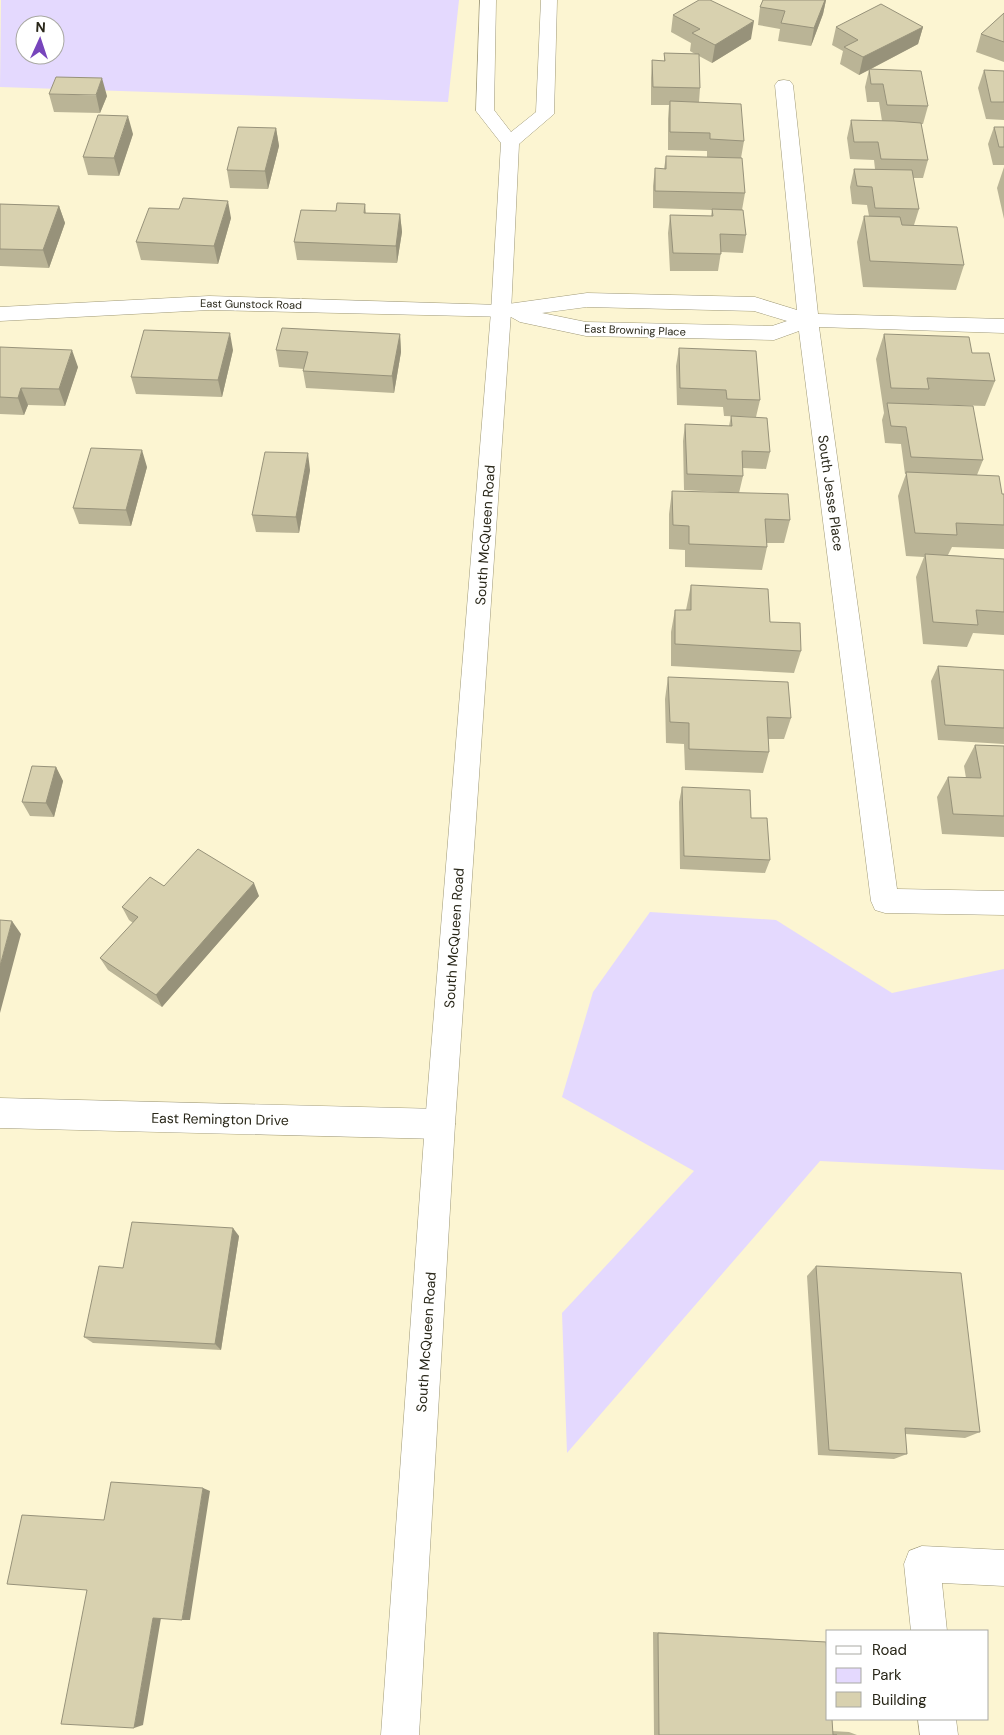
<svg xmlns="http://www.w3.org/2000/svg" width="1004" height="1735" viewBox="0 0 1004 1735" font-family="'DM Sans',sans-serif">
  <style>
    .green { fill: #e4d9fe; fill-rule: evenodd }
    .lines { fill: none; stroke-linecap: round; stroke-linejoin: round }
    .minor-casing { stroke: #9f9978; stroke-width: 1 }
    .secondary-casing { stroke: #9f9978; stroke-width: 1 }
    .minor { fill: #fff; fill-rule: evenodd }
    .secondary { fill: #fff; fill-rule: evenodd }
    .wall { fill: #bab496 }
    .shaded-wall { fill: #97927a }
    .building { fill: #d8d1af; stroke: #97927a }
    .labels { text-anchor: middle; stroke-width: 4.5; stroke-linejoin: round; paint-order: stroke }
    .far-street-label { font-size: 11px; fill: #292719; stroke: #fff }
    .street-label { font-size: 14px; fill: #292719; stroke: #fff }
  </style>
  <rect width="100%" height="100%" fill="#fcf5d2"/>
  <path class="green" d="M1,0H459L448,102L0,87ZM25,25H55V55H25Z
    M650,912L776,920L892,993L1004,969V1170L820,1161L567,1453L562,1313L694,1171L562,1097L593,992Z"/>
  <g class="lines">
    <g class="minor-casing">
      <path id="minor" d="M784,80L790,81L793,85L818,314L1004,319V333L819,327L897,889L1004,891V915L885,913L875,910L871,901L799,331L774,340L586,336L520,322L511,317L209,310L0,321V307L209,296L501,305L587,293L755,297L797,310L775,85L778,81ZM587,307L754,311L787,321L772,326L586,322L542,313Z
        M0,1098L440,1109L451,1114L455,1124L451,1134L440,1139L0,1128Z
        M922,1546L1004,1550V1586L942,1583L947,1631H911L904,1564L909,1551Z
        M918,1719H956L958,1735H920Z"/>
    </g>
    <g class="secondary-casing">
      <path id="secondary" d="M480,0H496L494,110L511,132L536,112L541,0H557L554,114L519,144L511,312L455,1124L419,1735H381L425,1124L491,312L501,143L476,111Z"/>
    </g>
    <use href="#minor" class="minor"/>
    <use href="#secondary" class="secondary"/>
  </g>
  <path class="wall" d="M763,0H826L823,14L811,46L778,41L780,29L758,25L760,7Z
    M1004,13V62L976,52L981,34Z
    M673,15L751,39L712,63L699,56L700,88L699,102L744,141L741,158L745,193L742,210L746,235L743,253L721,252L718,271H670L668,233L670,215L711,216L712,210L653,208V186L655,168L664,169L666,156L707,157V151L668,150V119L669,105H651V78L652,60L664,61V53L695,54L690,51L691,43L671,32Z
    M836,27H923L918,44L871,69L928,106L923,124H921L928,160L923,178H913L919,209L914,225L964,265L956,290L863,287L857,242L864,216H869L867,205L852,204L850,187L854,169H875L874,160L850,159L847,138L851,120L882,121L879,102H867L865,87L869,70L859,75L840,64L843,51L832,45Z
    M984,70L1004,71V120L986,119L978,88Z
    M49,94L107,96L100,113L54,112Z
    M994,127H1004V165H993L988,144Z
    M276,128L279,146L268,189L230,188L227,170Z
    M133,134L119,176L88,175L83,157Z
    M1004,167V219L997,188Z
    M0,204L59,206L65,223L49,268L0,266Z
    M365,204L366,213L400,214L402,232L397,263L297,260L294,242L336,211Z
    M231,218L218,264L141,260L136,242Z
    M400,334L401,352L394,393L306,388L303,371L304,369L279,367L276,350Z
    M884,334L972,353L995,381L985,406L924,404L983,460L977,475L1002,494H1004V549L952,547L948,555L1004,559V635L973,633L967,647L923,644L916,577L924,557L906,556L898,496L906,474H905L901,444L885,443L882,420L884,413L876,359Z
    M0,347L78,367L65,406L28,405L24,415L0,414Z
    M679,348L760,400L756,417L724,416L723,407L677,405L676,366Z
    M233,350L222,397L136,394L131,377Z
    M731,416L770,452L766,469L743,468V476L739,493L684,490L683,441L685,424L729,426Z
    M147,467L131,526L79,524L73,508Z
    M310,470L299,533L256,532L252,515Z
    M672,491L790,520L784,543H767V547L762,570L685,567V550L669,549V514Z
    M691,585L770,622L801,651L794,673L671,666V632L675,610H686Z
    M938,666L1004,670V744L938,740L931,681Z
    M668,677L791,718L784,739H768L769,752L763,773L685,770L684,744L666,743L665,699Z
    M975,745L1004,746V837L942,834L937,797L948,777L966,778L964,766Z
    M56,767L63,781L54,817L30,816L22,802Z
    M682,787L751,818L770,860L765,873L680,869L679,802Z
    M164,886L259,896L162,1007L108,970L100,958L133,923L129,920L122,907Z
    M239,1236L221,1350L93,1343L84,1337L123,1268Z
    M816,1266L980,1432L965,1438L905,1434L907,1454L894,1459L818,1455L807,1276Z
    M653,1632L826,1642L832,1731L849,1732L857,1735H654Z"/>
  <path class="shaded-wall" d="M825,0H826L823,14L811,46L814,28Z
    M754,21L751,39L712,63L715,45Z
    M923,27L918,44L859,75L863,57Z
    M102,78L107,96L100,113L96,95Z
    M128,116L133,134L119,176L114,158Z
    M276,128L279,146L268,189L265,171Z
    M228,201L231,218L218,264L214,246Z
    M59,206L65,223L49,268L43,250Z
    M400,214L402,232L397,263L396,246Z
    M230,333L233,350L222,397L218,380Z
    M400,334L401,352L394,393L392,376Z
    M72,350L78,367L65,406L59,389Z
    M21,388L28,405L24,415L18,398Z
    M142,450L147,467L131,526L126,510Z
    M308,453L310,470L299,533L296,517Z
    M56,767L63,781L54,817L46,803Z
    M254,883L259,896L162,1007L156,995Z
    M12,921L21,934L0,1013V966Z
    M233,1228L239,1236L221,1350L215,1344Z
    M203,1488L210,1491L190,1620H182Z
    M153,1618H161L143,1725L134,1728Z"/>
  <path class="building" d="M699,0H710L754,21L715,45L692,33L700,29L673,15Z
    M763,0H825L814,28L781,23L785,11L760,7Z
    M881,4L923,27L863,57L844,47L858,40L836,27Z
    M1004,13V42L981,34Z
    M664,53L699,54L700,88L653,87L652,60L665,61Z
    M869,69L921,71L928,106L887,105L883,84H871Z
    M984,70L1004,71V102H991Z
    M56,77L102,78L96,95L49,94Z
    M670,101L741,104L744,141L710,139V133L670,132Z
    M98,115L128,116L114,158L83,157Z
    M851,120L894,121L921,123L928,160L881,159L878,142H854Z
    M238,127L276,128L265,171L227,170Z
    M994,127H1004V147H999Z
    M666,156L742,158L745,193L655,191V168L666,169Z
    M854,169L912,170L919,209L875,208L872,187L857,186Z
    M183,198L228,201L214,246L136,242L149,208L179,209Z
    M337,203L365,204L364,213L400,214L396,246L294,242L301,210L336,211Z
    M0,204L59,206L43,250L0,249Z
    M712,209L743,210L746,235L720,234L721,254L673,253L670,215L713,216Z
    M864,216L900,217L902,225L957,227L964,265L870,261Z
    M282,328L400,334L392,376L303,371L308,352L276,350Z
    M144,330L230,333L218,380L131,377Z
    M884,334L969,337L972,353H989L995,381L927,378L929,389L891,388Z
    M0,347L72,350L59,389L21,388L18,398L0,397Z
    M679,348L756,351L760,400L727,399L726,390L680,388Z
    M887,403L973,406L983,460L911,457L906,427L891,426Z
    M731,416L767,418L770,452L742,451L743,476L687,474L685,424L732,426Z
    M91,448L142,450L126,510L73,508Z
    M265,452L308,453L296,517L252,515Z
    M906,472L999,476L1002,494H1004V525L956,523L957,535L915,533Z
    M672,491L788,494L790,520L765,519L767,547L689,544V526L673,525Z
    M925,554L1004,559V612L976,610L978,625L933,622Z
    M691,585L768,589L770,622L800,623L801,651L675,644V610H691Z
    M938,666L1004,670V728L945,725Z
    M668,677L788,682L791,718L767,717L769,752L689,749V723L670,722Z
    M975,745L1004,746V816L953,814L948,777L981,778Z
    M32,766L56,767L46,803L22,802Z
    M682,787L750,790L751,818H767L770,860L684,856Z
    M198,849L254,883L156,995L100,958L138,917L122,907L150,877L164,886Z
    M0,920L12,921L0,966Z
    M132,1222L233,1228L215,1344L84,1337L99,1266L123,1268Z
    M816,1266L961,1273L980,1432L905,1428L907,1454L829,1450Z
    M111,1482L203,1488L182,1620L153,1618L134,1728L61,1724L87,1590L7,1584L22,1515L104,1520Z
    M658,1633L826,1642L828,1665V1719H832L833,1735H837H659Z"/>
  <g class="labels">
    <g class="far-street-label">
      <text transform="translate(251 304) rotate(1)" y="4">East Gunstock Road</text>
      <text transform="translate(635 330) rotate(2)" y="4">East Browning Place</text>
    </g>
    <g class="street-label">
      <text transform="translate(831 493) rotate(82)" y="5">South Jesse Place</text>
      <text transform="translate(485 535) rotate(-86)" y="5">South McQueen Road</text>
      <text transform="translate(454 938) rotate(-86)" y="5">South McQueen Road</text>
      <text transform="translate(220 1119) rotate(1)" y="5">East Remington Drive</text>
      <text transform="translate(426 1342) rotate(-86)" y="5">South McQueen Road</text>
    </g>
  </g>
  <rect x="826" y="1630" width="162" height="90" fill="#ffffff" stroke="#a9a9a3"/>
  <rect x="836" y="1646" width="25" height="8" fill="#ffffff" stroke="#a9a9a3"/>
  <text x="872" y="1655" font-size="15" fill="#292719">Road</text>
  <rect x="836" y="1668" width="25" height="15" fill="#e4d9fe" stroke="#a9a9a3"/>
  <text x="872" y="1680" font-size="15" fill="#292719">Park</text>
  <rect x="836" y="1692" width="25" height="15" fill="#d8d1af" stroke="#a9a9a3"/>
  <text x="872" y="1705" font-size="15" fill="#292719">Building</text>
  <g transform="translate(40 40) rotate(3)"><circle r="24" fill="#ffffff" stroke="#a9a9a3"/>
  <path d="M0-4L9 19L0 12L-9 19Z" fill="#7745bc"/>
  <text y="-8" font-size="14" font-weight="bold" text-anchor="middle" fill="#292719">N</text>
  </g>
</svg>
